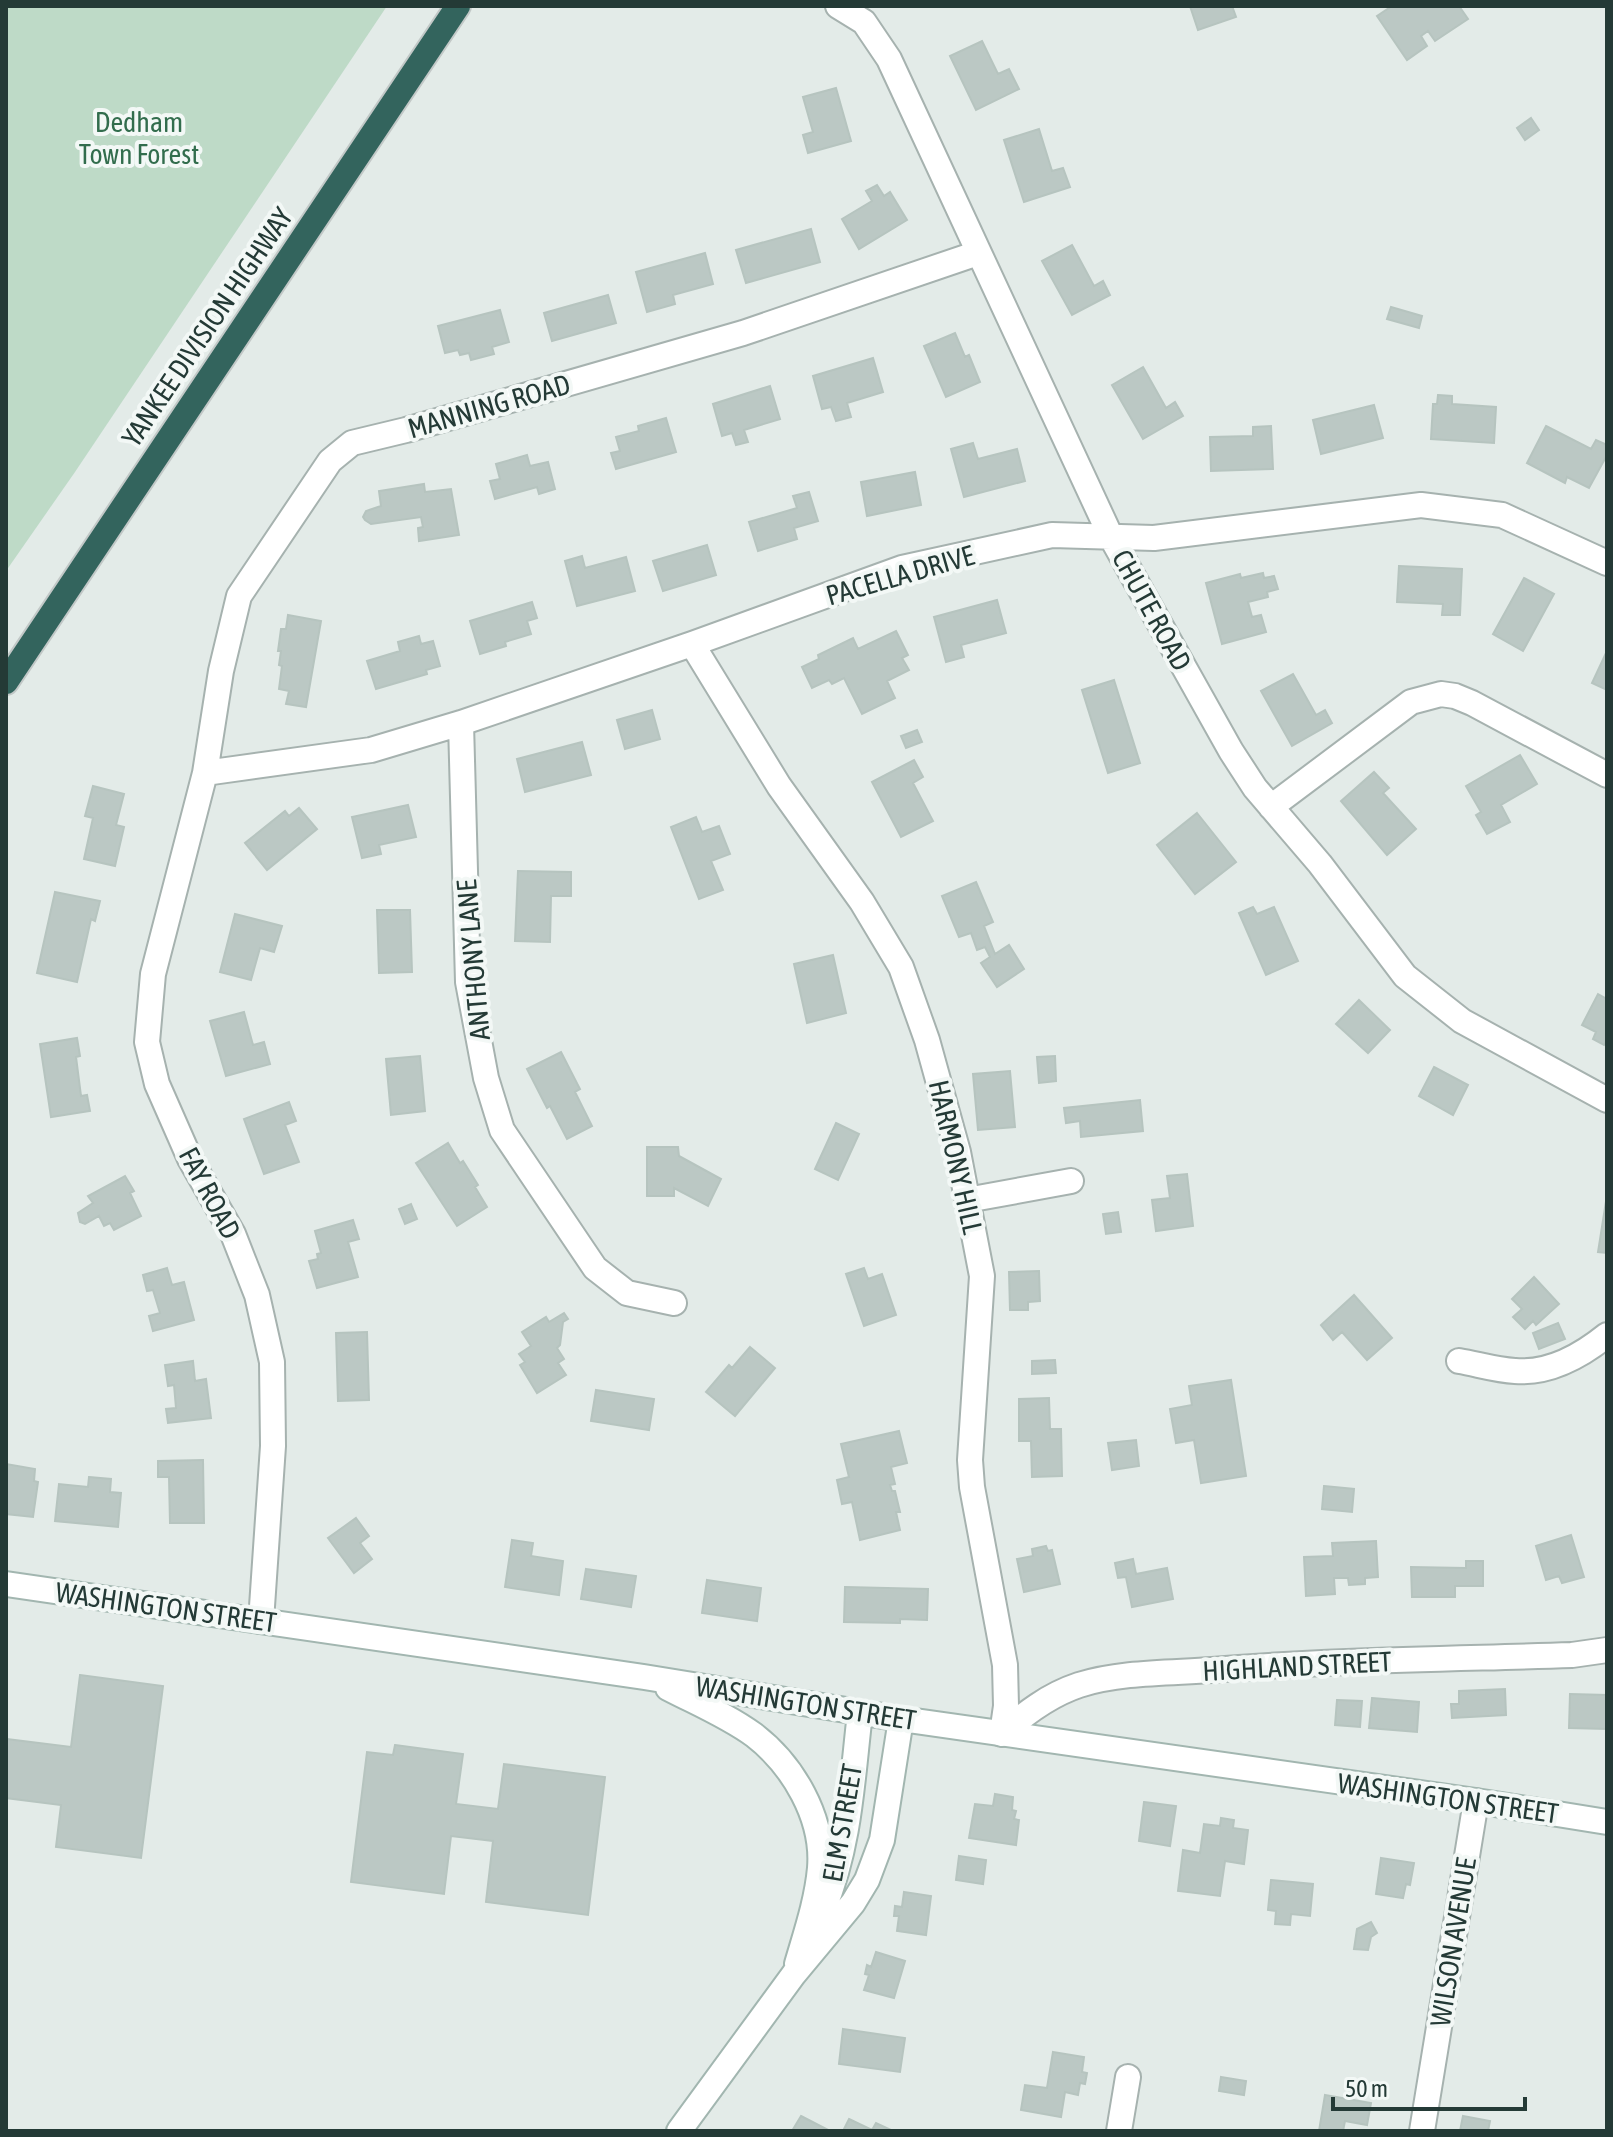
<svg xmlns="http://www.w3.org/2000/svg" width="1613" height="2137" viewBox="0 0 1613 2137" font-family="'Asap Condensed',sans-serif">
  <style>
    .green { fill: #bedac7 }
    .building { fill: #bbc8c4; stroke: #b6c4bf; stroke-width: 2 }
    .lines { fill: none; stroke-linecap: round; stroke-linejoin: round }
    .minor-casing { stroke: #a6b2af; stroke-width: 28 }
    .secondary-casing { stroke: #a2b6b0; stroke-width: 28 }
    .motorway-casing { stroke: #c2c8c7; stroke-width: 28 }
    .minor { stroke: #fff; stroke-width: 24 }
    .secondary { stroke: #fff; stroke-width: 24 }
    .motorway { stroke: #33645d; stroke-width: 24 }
    .labels { text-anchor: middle; stroke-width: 8; stroke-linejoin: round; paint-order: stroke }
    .park-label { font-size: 28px; fill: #326d4d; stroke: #f3f8f6 }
    .street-label { font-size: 28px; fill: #243a36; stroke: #f3f8f6 }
  </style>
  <rect width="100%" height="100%" fill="#e3ebe8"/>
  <path class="green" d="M6,6H387L75,472L6,571Z"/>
  <path class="building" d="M1190,6H1232L1236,17L1198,30Z
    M1392,6H1459L1468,19L1435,41L1428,31L1421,36L1427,46L1407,60L1377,16Z
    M982,41L998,74L1009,69L1019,89L976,110L950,56Z
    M836,88L851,141L808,153L803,135L813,132L803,97Z
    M1531,118L1539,130L1525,140L1517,128Z
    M1039,129L1052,171L1063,168L1070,187L1024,202L1004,140Z
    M877,185L884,196L890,192L907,220L859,249L842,219L872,201L866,191Z
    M811,229L820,262L746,283L736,250Z
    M1072,245L1094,286L1103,281L1110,295L1072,315L1042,261Z
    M705,253L713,284L673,295L675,304L647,312L636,272Z
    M608,295L616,323L552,341L544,313Z
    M1391,307L1422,316L1419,328L1387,319Z
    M500,310L509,342L492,347L494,354L471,360L469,353L460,355L458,350L445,353L438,326Z
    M955,333L965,357L969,355L980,382L946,397L924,346Z
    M873,358L883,392L847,403L851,417L836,421L831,407L822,409L813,376Z
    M1143,367L1166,408L1175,402L1183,416L1143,439L1112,385Z
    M770,386L780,419L744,430L748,442L736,445L732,433L722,436L713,404Z
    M1438,395L1452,396V404L1496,407L1494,443L1431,439L1433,404H1437Z
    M1374,405L1383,438L1321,454L1313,420Z
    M666,418L676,452L616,469L611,453L620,451L616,437L639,431L638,426Z
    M1271,426L1273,469L1211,471L1210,437L1253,436V427Z
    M1546,426L1591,449L1596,440L1607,445V455L1589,488L1567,477L1565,483L1527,463Z
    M973,443L978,459L1017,449L1025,481L964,497L951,449Z
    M527,455L530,466L548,462L555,489L539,494L537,487L495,499L490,481L500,479L496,464Z
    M915,472L921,505L867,516L861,482Z
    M424,484L425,492L451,489L459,535L419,541L418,528L423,527L421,517L371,524L365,520L363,517L366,511L381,506L379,491Z
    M809,492L818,521L794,528L797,539L758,551L749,522L797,508L793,496Z
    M707,545L716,575L663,591L653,561Z
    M582,556L585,568L626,557L635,591L577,606L565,561Z
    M1399,566L1462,569L1460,615H1442L1443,604L1397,602Z
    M1263,573L1264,578L1274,576L1278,589L1267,592L1268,597L1248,602L1252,617L1261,615L1266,632L1222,644L1206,583L1240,574L1241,578Z
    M1524,578L1554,594L1523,651L1493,634Z
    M997,600L1006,633L961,645L964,657L946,662L934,617Z
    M532,602L537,618L527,621L531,634L505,642L506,646L480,654L470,621Z
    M288,615L321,621L306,707L286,704L289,691L279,689L282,666L279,665L281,651H278L281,629H286Z
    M896,631L908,655L902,658L909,670L887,681L895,698L862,714L844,678L832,684L829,680L812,688L802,667L819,659L818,655L853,638L858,649Z
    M419,636L421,644L433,641L440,666L426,670L427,674L376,689L367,661L400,651L398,642Z
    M1606,653H1607V690L1592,683Z
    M1293,674L1316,715L1325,710L1332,723L1292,746L1261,691Z
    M1114,680L1140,763L1108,773L1082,690Z
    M652,710L660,739L625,749L617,720Z
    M917,730L922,742L906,748L901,736Z
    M582,742L591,775L525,792L517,759Z
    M1520,755L1537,784L1501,805L1510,822L1487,834L1476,815L1481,812L1466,786Z
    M914,760L923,777L913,783L933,821L901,837L872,782Z
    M1374,772L1389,788L1383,793L1416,829L1387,855L1341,801Z
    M93,786L124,794L116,825L124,827L115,866L84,859L93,818L85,816Z
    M408,805L416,837L379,845L381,854L362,858L352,817Z
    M299,808L317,829L267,870L245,843L285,811L289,816Z
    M1197,813L1236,862L1195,894L1157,845Z
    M696,817L702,832L719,826L730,854L711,861L723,890L699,899L671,827Z
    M518,871L571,872V896H551L550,942L515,941Z
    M976,882L993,922L984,926L995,954L1009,945L1024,969L997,987L981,963L990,957L985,947L977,950L971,933L959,937L942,896Z
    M55,892L100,901L95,921L91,919L77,982L37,973Z
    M1253,907L1257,914L1274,907L1298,961L1266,975L1239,913Z
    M377,910H410L412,972L379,973Z
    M235,914L282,926L274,952L260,948L251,980L220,972Z
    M833,955L846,1013L807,1023L794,964Z
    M1598,994L1607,999V1040L1604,1045L1593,1039L1596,1032L1582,1025Z
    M1359,1000L1390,1030L1368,1053L1336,1024Z
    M244,1012L253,1045L264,1042L270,1064L226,1076L210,1021Z
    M77,1038L80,1056L76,1057L81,1096L87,1095L90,1111L51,1117L40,1044Z
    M561,1052L580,1089L575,1092L592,1126L567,1139L550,1106L547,1108L527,1069Z
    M420,1056L425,1111L391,1115L386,1059Z
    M1055,1056L1056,1081L1039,1083L1037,1057Z
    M1434,1067L1468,1085L1453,1115L1419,1096Z
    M1010,1071L1015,1127L978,1130L973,1074Z
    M1140,1100L1143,1131L1081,1137L1080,1121L1066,1123L1064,1108Z
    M289,1102L296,1121L285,1125L299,1162L264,1174L244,1119Z
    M836,1123L859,1134L838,1180L815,1169Z
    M448,1143L460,1163L463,1161L478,1185L475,1187L487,1207L457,1226L416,1163Z
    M647,1147H678L679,1156L721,1179L708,1206L674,1188V1196H647Z
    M1187,1174L1193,1226L1156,1231L1152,1200L1170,1198L1167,1176Z
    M125,1176L134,1191L130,1193L141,1216L114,1230L110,1223L104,1226L99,1216L85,1224L80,1222L78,1213L93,1203L88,1196Z
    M1607,1195V1253L1598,1252Z
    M411,1204L417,1219L405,1224L399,1209Z
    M1118,1212L1121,1232L1106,1234L1103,1214Z
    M353,1220L359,1239L348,1242L358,1277L317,1288L309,1261L318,1259L317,1254L321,1253L315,1231Z
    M167,1268L172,1285L184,1282L194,1320L153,1331L149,1316L160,1313L153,1290L147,1291L143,1275Z
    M864,1268L868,1279L882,1274L896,1315L864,1326L846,1274Z
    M1039,1271L1040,1301L1028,1302V1310H1010L1009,1272Z
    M1534,1277L1559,1304L1536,1325L1533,1321L1525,1329L1513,1317L1522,1309L1512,1299Z
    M1354,1295L1392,1338L1367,1360L1342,1332L1333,1340L1321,1325Z
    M564,1313L568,1319L563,1322L560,1345L557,1348L564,1359L558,1363L566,1375L537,1393L520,1365L525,1362L519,1354L531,1346L522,1332L546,1317L549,1322Z
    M1558,1323L1565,1339L1539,1349L1533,1333Z
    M367,1332L369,1400L338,1401L336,1333Z
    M750,1347L775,1368L735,1416L706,1392L729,1365L732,1368Z
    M1055,1360L1056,1373L1032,1374V1361Z
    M193,1361L195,1381L206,1379L211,1418L168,1423L166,1409L176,1408L174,1385L168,1386L165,1365Z
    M1231,1380L1246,1476L1201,1483L1194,1440L1176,1443L1170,1409L1192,1405L1189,1386Z
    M596,1390L654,1399L649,1430L591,1421Z
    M1049,1398L1050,1429H1061L1062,1476L1032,1477L1031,1441H1019V1399Z
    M899,1431L907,1463L891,1467L895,1484L890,1485L892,1491H895L900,1512H896L900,1530L860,1540L852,1502L842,1504L837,1480L849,1477L841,1444Z
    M1136,1440L1139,1466L1112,1470L1108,1443Z
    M203,1460L204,1523H170L169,1477H158V1461Z
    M6,1464L35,1469L34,1481L38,1482L33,1517L6,1514Z
    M89,1477L111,1479L110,1492L121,1493L118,1527L55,1521L59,1484L88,1487Z
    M1324,1486L1354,1489L1352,1512L1322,1509Z
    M356,1518L369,1536L360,1543L372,1559L354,1573L328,1538Z
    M1571,1535L1584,1577L1562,1583L1559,1576L1546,1580L1536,1546Z
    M512,1540L533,1543L531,1556L563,1561L559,1595L505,1587Z
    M1376,1541L1378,1577L1365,1578V1584L1349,1585L1348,1578H1334L1335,1594L1306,1596L1304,1557L1333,1556L1332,1543Z
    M1046,1546L1048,1551L1052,1550L1060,1584L1024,1592L1017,1559L1033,1556L1032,1549Z
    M1133,1559L1136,1574L1167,1568L1173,1599L1132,1607L1126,1577L1118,1578L1115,1563Z
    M1466,1561H1483V1586H1455V1597H1412L1411,1567L1466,1568Z
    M586,1569L636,1576L631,1607L581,1599Z
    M707,1580L761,1588L757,1621L702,1613Z
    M845,1587L928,1589L927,1620L900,1619V1623L844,1622Z
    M80,1675L163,1686L141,1858L56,1847L61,1805L6,1798V1739L71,1747Z
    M1505,1689L1506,1715L1452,1718L1451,1704H1459V1691Z
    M1570,1694L1607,1695V1729L1569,1728Z
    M1372,1698L1419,1702L1417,1732L1369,1728Z
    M1337,1700L1362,1701L1360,1727L1335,1725Z
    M395,1745L463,1754L456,1804L498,1809L504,1764L605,1777L588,1915L486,1902L493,1841L451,1836L444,1894L351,1882L367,1752L393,1755Z
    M995,1794L1013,1797L1012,1810L1016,1811L1014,1819L1019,1820L1016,1845L969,1838L975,1804L993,1806Z
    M1144,1802L1176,1806L1170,1846L1139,1841Z
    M1221,1818L1234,1820L1233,1828L1248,1830L1244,1864L1225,1861L1220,1896L1178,1891L1183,1850L1200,1853L1204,1824L1220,1826Z
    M959,1856L986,1860L983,1884L956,1880Z
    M1381,1858L1414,1863L1410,1885L1406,1884L1403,1898L1376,1894Z
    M1271,1880L1313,1884L1310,1916L1291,1914L1290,1925L1275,1924L1276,1911L1268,1910Z
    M904,1892L931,1896L926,1935L897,1931L899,1916H894L895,1906L902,1907Z
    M1371,1922L1377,1933L1371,1937L1368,1950L1354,1949L1357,1929Z
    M876,1952L905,1961L894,1998L864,1990L869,1975L865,1974L867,1965L871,1967Z
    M843,2029L905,2038L900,2072L839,2064Z
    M1053,2052L1084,2057L1082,2072L1087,2073L1085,2084L1080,2083L1078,2095L1065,2092L1061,2117L1021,2110L1025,2085L1047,2088Z
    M1221,2077L1246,2081L1244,2095L1219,2091Z
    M1325,2095L1371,2103L1367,2125L1345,2121L1343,2131H1319Z
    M801,2116L830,2131H792Z
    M1463,2116L1490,2121L1488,2131H1460Z
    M849,2119L872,2130L876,2123L893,2131H843Z"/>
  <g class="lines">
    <g class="minor-casing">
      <path id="minor" d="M838,6L864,22L889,59L1111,537L1231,751L1255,788L1320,864L1405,976L1462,1021L1607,1100
        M692,644L779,786L862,902L901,967L927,1040L958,1152L982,1276L970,1460L972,1487L1005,1665L1006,1706L1002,1734
        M461,723L468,982L486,1078L502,1130L595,1268L627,1293L674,1303
        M205,773L371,750L461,723L692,644L902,568L1052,535L1154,538L1421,505L1502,515L1607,563
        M1271,807L1411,702L1441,694L1455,696L1472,703L1607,775
        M967,1200L1071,1181
        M1459,1361C1477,1364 1496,1370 1515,1371C1549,1374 1581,1356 1607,1335
        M261,1621L273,1446L272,1362L257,1295L233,1234L190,1159L157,1084L147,1042L153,974L205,773L221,671L239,596L330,461L352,443L406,430L743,333L978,253
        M1002,1734C1025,1713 1049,1695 1079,1685C1120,1672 1169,1673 1212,1670C1332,1660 1452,1659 1572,1655L1607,1650
        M1119,2131L1128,2077
        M1422,2131L1476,1801"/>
    </g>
    <g class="secondary-casing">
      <path id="secondary" d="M6,1584L644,1677L901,1719L1476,1801L1607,1822
        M668,1688C697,1703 728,1716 754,1735C793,1765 824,1818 820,1868C817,1901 806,1933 797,1964
        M823,1910C850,1845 852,1781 860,1713
        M679,2131L794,1974L853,1903L867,1880L882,1840L901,1719"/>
    </g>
    <g class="motorway-casing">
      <path id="motorway" d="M6,682L458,6"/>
    </g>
    <use href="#minor" class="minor"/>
    <use href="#secondary" class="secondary"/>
    <use href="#motorway" class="motorway"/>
  </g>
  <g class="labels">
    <g class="park-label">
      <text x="139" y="132">Dedham<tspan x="139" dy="32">Town Forest</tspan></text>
    </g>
    <g class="street-label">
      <text transform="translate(207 327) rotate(-56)" y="10">YANKEE DIVISION HIGHWAY</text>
      <text transform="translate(489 406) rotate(-16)" y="10">MANNING ROAD</text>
      <text transform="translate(900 575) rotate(-16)" y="10">PACELLA DRIVE</text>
      <text transform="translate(1152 610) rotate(61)" y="10">CHUTE ROAD</text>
      <text transform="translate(473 960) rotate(-95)" y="10">ANTHONY LANE</text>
      <text transform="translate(956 1157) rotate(77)" y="10">HARMONY HILL</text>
      <text transform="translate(210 1193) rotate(62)" y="10">FAY ROAD</text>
      <text transform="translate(166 1607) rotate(8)" y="10">WASHINGTON STREET</text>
      <text transform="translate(1297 1666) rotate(-3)" y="10">HIGHLAND STREET</text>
      <text transform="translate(806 1703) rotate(9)" y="10">WASHINGTON STREET</text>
      <text transform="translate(1448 1798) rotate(8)" y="10">WASHINGTON STREET</text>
      <text transform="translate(842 1823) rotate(-80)" y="10">ELM STREET</text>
      <text transform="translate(1453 1942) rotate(-81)" y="10">WILSON AVENUE</text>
    </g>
  </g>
  <rect width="1613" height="2137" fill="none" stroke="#243a36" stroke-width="16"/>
  <path d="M1333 2097v12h192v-12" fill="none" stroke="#243a36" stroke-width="4"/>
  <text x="1345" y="2097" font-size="24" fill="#243a36" stroke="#f3f8f6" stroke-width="6" paint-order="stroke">50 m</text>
</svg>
